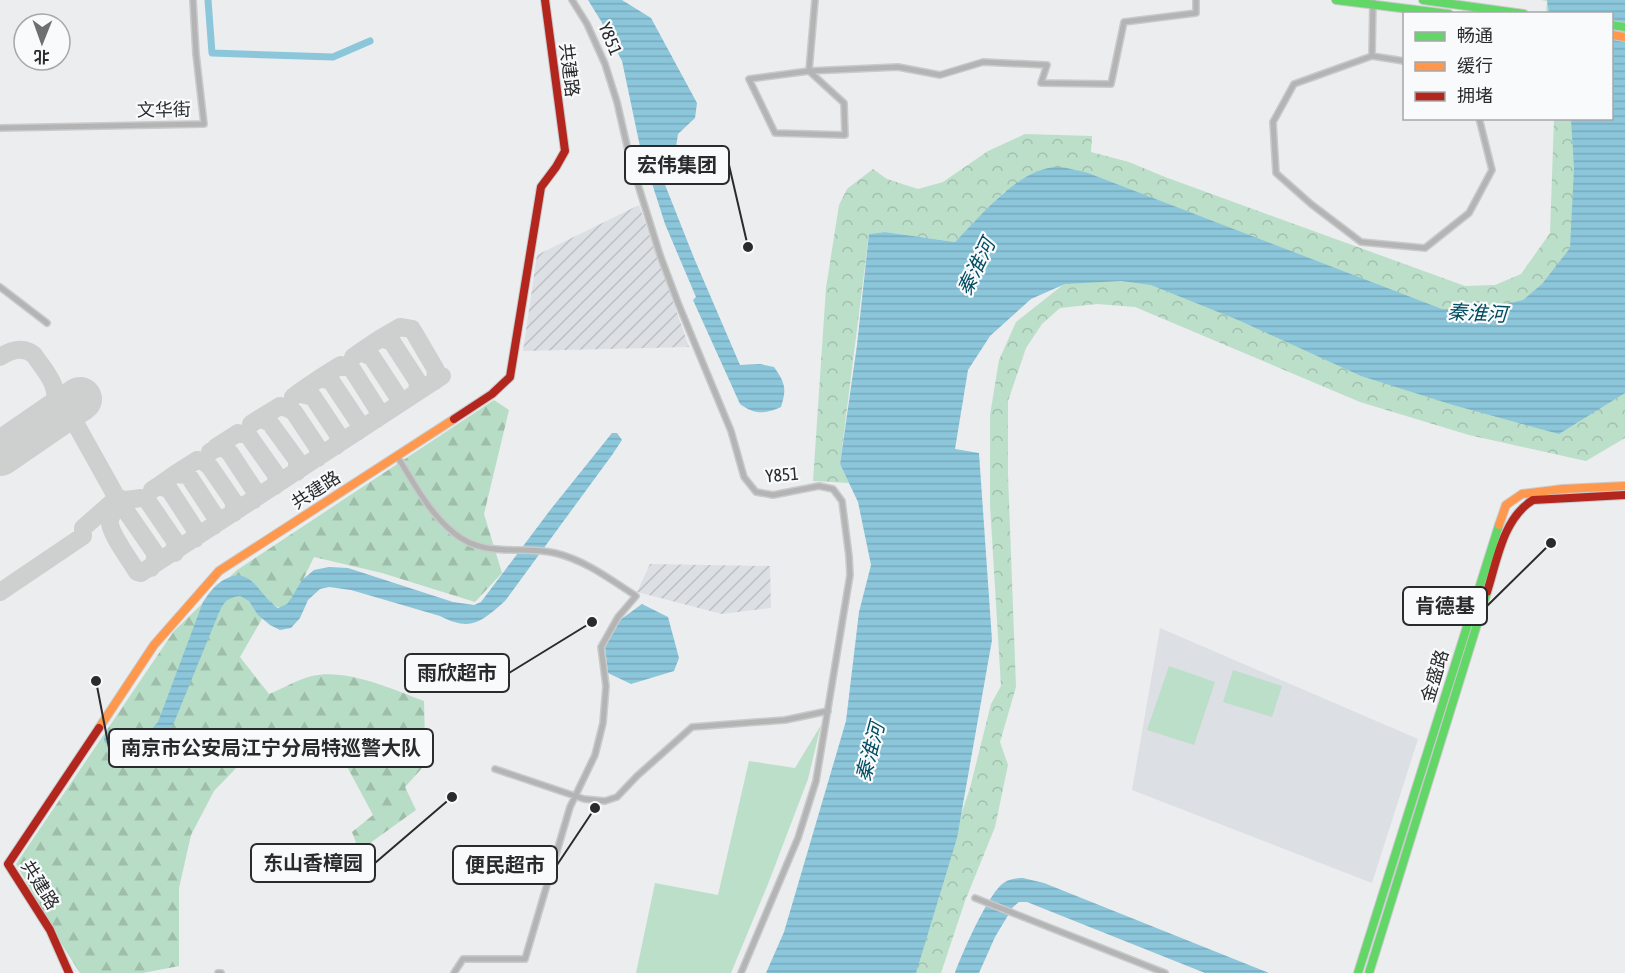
<svg xmlns="http://www.w3.org/2000/svg" width="1625" height="973" viewBox="0 0 1625 973" font-family="'Asap Condensed','Noto Sans SC',sans-serif">
  <style>
    .built { fill: #dcdfe3 }
    .industrial { fill: url(#industrial-furrows) }
    .grass { fill: #bcdfca }
    .forest { fill: url(#forest-firs) }
    .park { fill: url(#park-crowns) }
    .water { fill: url(#water-rules) }
    .lines { fill: none; stroke-linecap: round; stroke-linejoin: round }
    .canal { stroke: #8bc6db; stroke-width: 7 }
    .taxiway { stroke: #ced0d0; stroke-width: 18 }
    .runway { stroke: #ced0d0; stroke-width: 44 }
    .street-casing { stroke: #c9cacb; stroke-width: 8 }
    .fast-casing { stroke: #c9cacb; stroke-width: 10 }
    .slow-casing { stroke: #c9cacb; stroke-width: 10 }
    .jam-casing { stroke: #c9cacb; stroke-width: 10 }
    .street { stroke: #b4b4b4; stroke-width: 5 }
    .fast { stroke: #63d668; stroke-width: 8 }
    .slow { stroke: #ff974d; stroke-width: 8 }
    .jam { stroke: #b3261e; stroke-width: 8 }
    .labels { text-anchor: middle; stroke-width: 4.5; stroke-linejoin: round; paint-order: stroke }
    .street-label { font-size: 18px; fill: #2a2b2c; stroke: #f8fafc }
    .water-label { font-size: 20px; font-style: italic; fill: #004d61; stroke: #f8fafc }
    .leader { fill: none; stroke: #2a2b2c; stroke-width: 2 }
    .callout-dot { fill: #2a2b2c; stroke: #f8fafc; stroke-width: 2 }
    .callout { fill: #f8fafc; stroke: #2a2b2c; stroke-width: 2 }
    .callout-label { font-size: 20px; text-anchor: middle; font-weight: bold; fill: #2a2b2c }
  </style>
  <defs>
    <pattern id="industrial-furrows" width="10" height="10" patternUnits="userSpaceOnUse" patternTransform="scale(1.5)"><rect width="10" height="10" fill="#dcdfe3"/><path d="M-1 1l2-2M0 10L10 0M9 11l2-2" fill="none" stroke="#bdc0c3"/></pattern>
    <pattern id="forest-firs" width="22" height="20" patternUnits="userSpaceOnUse" patternTransform="scale(1.5)"><rect width="22" height="20" fill="#b7ddc6"/><path d="M5 1l3.5 6h-7zM16 11l3.5 6h-7z" fill="#9ebeaa"/></pattern>
    <pattern id="park-crowns" width="20" height="18" patternUnits="userSpaceOnUse" patternTransform="scale(1.5)"><rect width="20" height="18" fill="#bcdfca"/><path d="M2 6a3 3 0 1 1 6 0M12 15a3 3 0 1 1 6 0" fill="none" stroke="#a2c0ae"/></pattern>
    <pattern id="water-rules" width="6" height="5" patternUnits="userSpaceOnUse" patternTransform="scale(1.5)"><rect width="6" height="5" fill="#8bc6db"/><path d="M0 2.5h6" fill="none" stroke="#78aabc"/></pattern>
  </defs>
  <rect width="100%" height="100%" fill="#ecedee"/>
  <path class="built" d="M1160,628L1418,739L1372,883L1132,790Z"/>
  <path class="industrial" d="M639,205L689,347L523,351L537,255Z
    M650,564L770,566L771,608L722,614L637,592Z"/>
  <path class="grass" d="M1169,666L1215,682L1194,745L1147,730Z
    M1233,670L1282,686L1272,717L1223,702Z
    M821,725L808,779L768,884L731,973H636L655,883L718,895L749,761L795,768Z"/>
  <path class="forest" d="M494,400L509,410L484,514L502,573L475,602L382,573L314,557L289,609L270,605L240,657L269,694C282,689 298,679 312,676C346,668 392,689 424,701L425,743L423,767L405,787L416,810L359,851L352,832L373,815L343,759L306,737L279,739L241,763L214,791L191,835L179,888V966L143,973H80L64,948L16,864L174,631L237,570Z"/>
  <path class="park" d="M1541,0H1625V438L1586,461L1469,435L1360,402L1135,307L1097,304L1060,308L1042,324L1026,348L1008,401V475L1016,687L1000,742L1008,765L995,827L965,901L941,973H908L970,788L991,704L1001,686L990,505V415L999,360L1016,322L1064,284L1005,191L955,242L885,232L869,234L840,464L849,483L813,481L826,288L839,205L847,189L873,169L887,179L918,189L943,182L988,151L1025,134L1092,136L1091,152L1129,162L1165,177L1465,286L1495,285L1521,274L1550,233L1554,119L1612,118V14L1546,13L1547,1Z"/>
  <path class="water" d="M588,0H622L651,18L697,103L695,118L678,134L673,167L660,172L694,258L740,365L760,364L774,367C785,383 787,388 781,407C765,414 755,415 740,404L693,300L696,297L665,224L649,174L646,175L622,61L601,21Z
    M1547,0H1625V393L1559,434L1453,405L1361,376L1238,320L1151,285L1121,281L1065,284L1031,299L990,336L968,370L955,449L979,453L992,640L957,838L916,973H766L784,932L846,721L859,612L871,565L858,502L840,464L857,345L869,234L885,232L955,242C980,217 1021,165 1060,167C1069,168 1079,171 1088,173L1442,309H1485L1523,300L1542,284L1570,248L1574,168L1571,119L1612,118V14L1549,13Z
    M612,433H617L622,440L612,455L505,601C481,622 471,632 440,616L351,590L329,587L320,589L308,600L300,618L291,628L280,630L270,625L258,615L249,601L240,596C226,598 224,602 218,615L173,725C160,749 148,756 121,749C114,747 109,747 104,741C105,718 133,736 146,731C152,730 154,726 158,722L203,602C211,590 217,582 230,577C253,569 261,598 278,608L287,604L292,597L302,580L314,570L329,567L348,568L453,602L474,605L481,602L551,509Z
    M642,604L668,617L679,658L674,671L631,684L608,673L605,647L620,620Z
    M1023,878L1044,883L1269,973H1205L1027,902H1019L1013,907L995,937L979,973H955C962,954 989,891 1005,882C1010,879 1017,878 1023,878Z"/>
  <g class="lines">
    <path class="canal" d="M208,0L212,53L333,57L370,41"/>
    <path class="taxiway" d="M381,338L400,327L412,329L436,370L435,381
      M360,352L381,338L392,342L418,382L417,392
      M0,357C11,350 24,346 34,355C45,371 62,388 53,408C51,414 46,419 43,425
      M353,357L360,352L372,357L398,397V402L396,406
      M320,378L341,365L352,369L378,410L377,419
      M298,393L320,378L331,381L359,423V428L357,432
      M293,397L298,393L313,397L339,436L336,446
      M257,420L280,406L287,408L294,412L318,448V458
      M74,421L117,498C118,512 112,510 110,520C108,532 131,561 137,572L141,573L442,376
      M251,424L257,420L262,419L270,423L297,460V472
      M216,447L238,433L248,435L277,476L275,486
      M210,452C218,447 223,446 230,453L255,491L254,500
      M175,474L197,460L203,461L210,467L234,502V513
      M158,486L175,474L188,475L215,516L216,521L214,526
      M152,490L158,486L169,489L195,529V539
      M117,498L126,500L141,498L147,500L175,541V553
      M117,498L155,553V560L151,568
      M0,592L83,536V528L116,499"/>
    <path class="runway" d="M0,454L80,399"/>
    <g class="street-casing">
      <path id="street" d="M572,0L587,24L605,64L617,102L630,159L660,255L678,303L731,431L744,477L756,492L773,495L819,486L833,489L842,501L849,556L850,575L816,781L798,838L741,973
        M1372,56L1373,0
        M1404,61L1372,56L1294,84L1273,122L1276,173L1311,204L1361,242L1425,248L1469,213L1492,170L1479,118
        M809,71L844,103L845,135L775,133L749,79L809,71L898,67L940,75L983,62L1047,65L1041,83L1111,84L1124,22L1196,13V0
        M809,71L815,0
        M0,128L204,124L196,54L193,0
        M0,287L47,323
        M397,456C414,483 429,513 454,533C485,559 521,545 555,553C585,560 611,580 636,596L618,617L601,647L606,686L603,723L595,755L570,807L525,959H463L454,973
        M495,769L584,799L605,801L617,797L637,776L692,727L785,720L828,711
        M975,898L1165,973
        M218,973H221"/>
    </g>
    <g class="fast-casing">
      <path id="fast" d="M1336,0L1449,14
        M1423,0L1524,14
        M1612,25L1625,27
        M1358,973L1499,525
        M1369,973L1487,592"/>
    </g>
    <g class="slow-casing">
      <path id="slow" d="M1612,35L1625,37
        M1499,525L1506,505L1522,494L1563,489L1625,486
        M99,728L154,645L219,571L454,419"/>
    </g>
    <g class="jam-casing">
      <path id="jam" d="M454,419L492,394L510,377L541,187L556,167L565,151L545,0
        M1487,592C1497,561 1503,518 1533,500L1625,495
        M69,973L50,930L8,864L99,728"/>
    </g>
    <use href="#street" class="street"/>
    <use href="#fast" class="fast"/>
    <use href="#slow" class="slow"/>
    <use href="#jam" class="jam"/>
  </g>
  <g class="labels">
    <g class="street-label">
      <text transform="translate(610 39) rotate(67)" y="6">Y851</text>
      <text transform="translate(569 70) rotate(83)" y="6">共建路</text>
      <text transform="translate(164 110) rotate(-1)" y="6">文华街</text>
      <text transform="translate(782 475) rotate(-5)" y="6">Y851</text>
      <text transform="translate(316 490) rotate(-33)" y="6">共建路</text>
      <text transform="translate(1435 676) rotate(-73)" y="6">金盛路</text>
      <text transform="translate(40 885) rotate(58)" y="6">共建路</text>
    </g>
    <g class="water-label">
      <text transform="translate(976 267) rotate(-64)" y="7">秦淮河</text>
      <text transform="translate(1477 313) rotate(3)" y="7">秦淮河</text>
      <text transform="translate(870 752) rotate(-75)" y="7">秦淮河</text>
    </g>
  </g>
  <path class="leader" d="M748 247L729 165M1551 543L1487 606M592 622L509 673M96 681L109 748M452 797L375 863M595 808L557 865"/>
  <g class="callout-dot">
    <circle cx="748" cy="247" r="6"/>
    <circle cx="1551" cy="543" r="6"/>
    <circle cx="592" cy="622" r="6"/>
    <circle cx="96" cy="681" r="6"/>
    <circle cx="452" cy="797" r="6"/>
    <circle cx="595" cy="808" r="6"/>
  </g>
  <g class="callout">
    <rect x="625" y="146" width="104" height="38" rx="6"/>
    <rect x="1403" y="587" width="84" height="38" rx="6"/>
    <rect x="405" y="654" width="104" height="38" rx="6"/>
    <rect x="109" y="729" width="324" height="38" rx="6"/>
    <rect x="251" y="844" width="124" height="38" rx="6"/>
    <rect x="453" y="846" width="104" height="38" rx="6"/>
  </g>
  <g class="callout-label">
    <text x="677" y="172">宏伟集团</text>
    <text x="1445" y="613">肯德基</text>
    <text x="457" y="680">雨欣超市</text>
    <text x="271" y="755">南京市公安局江宁分局特巡警大队</text>
    <text x="313" y="870">东山香樟园</text>
    <text x="505" y="872">便民超市</text>
  </g>
  <rect x="1403" y="12" width="210" height="108" fill="#f8fafc" stroke="#a6a7a9" stroke-width="1.5"/>
  <rect x="1415" y="32" width="30" height="9" fill="#63d668" stroke="#a6a7a9" stroke-width="1.5"/>
  <text x="1457" y="42" font-size="18" fill="#2a2b2c">畅通</text>
  <rect x="1415" y="62" width="30" height="9" fill="#ff974d" stroke="#a6a7a9" stroke-width="1.5"/>
  <text x="1457" y="72" font-size="18" fill="#2a2b2c">缓行</text>
  <rect x="1415" y="92" width="30" height="9" fill="#b3261e" stroke="#a6a7a9" stroke-width="1.5"/>
  <text x="1457" y="102" font-size="18" fill="#2a2b2c">拥堵</text>
  <g transform="translate(42 42) rotate(181)"><circle r="28" fill="#f8fafc" stroke="#a6a7a9" stroke-width="1.5"/>
  <path d="M0-4.5L10 22L0 15L-10 22Z" fill="#6e6f70"/>
  <text y="-9" font-size="16" font-weight="bold" text-anchor="middle" fill="#2a2b2c">北</text>
  </g>
</svg>
